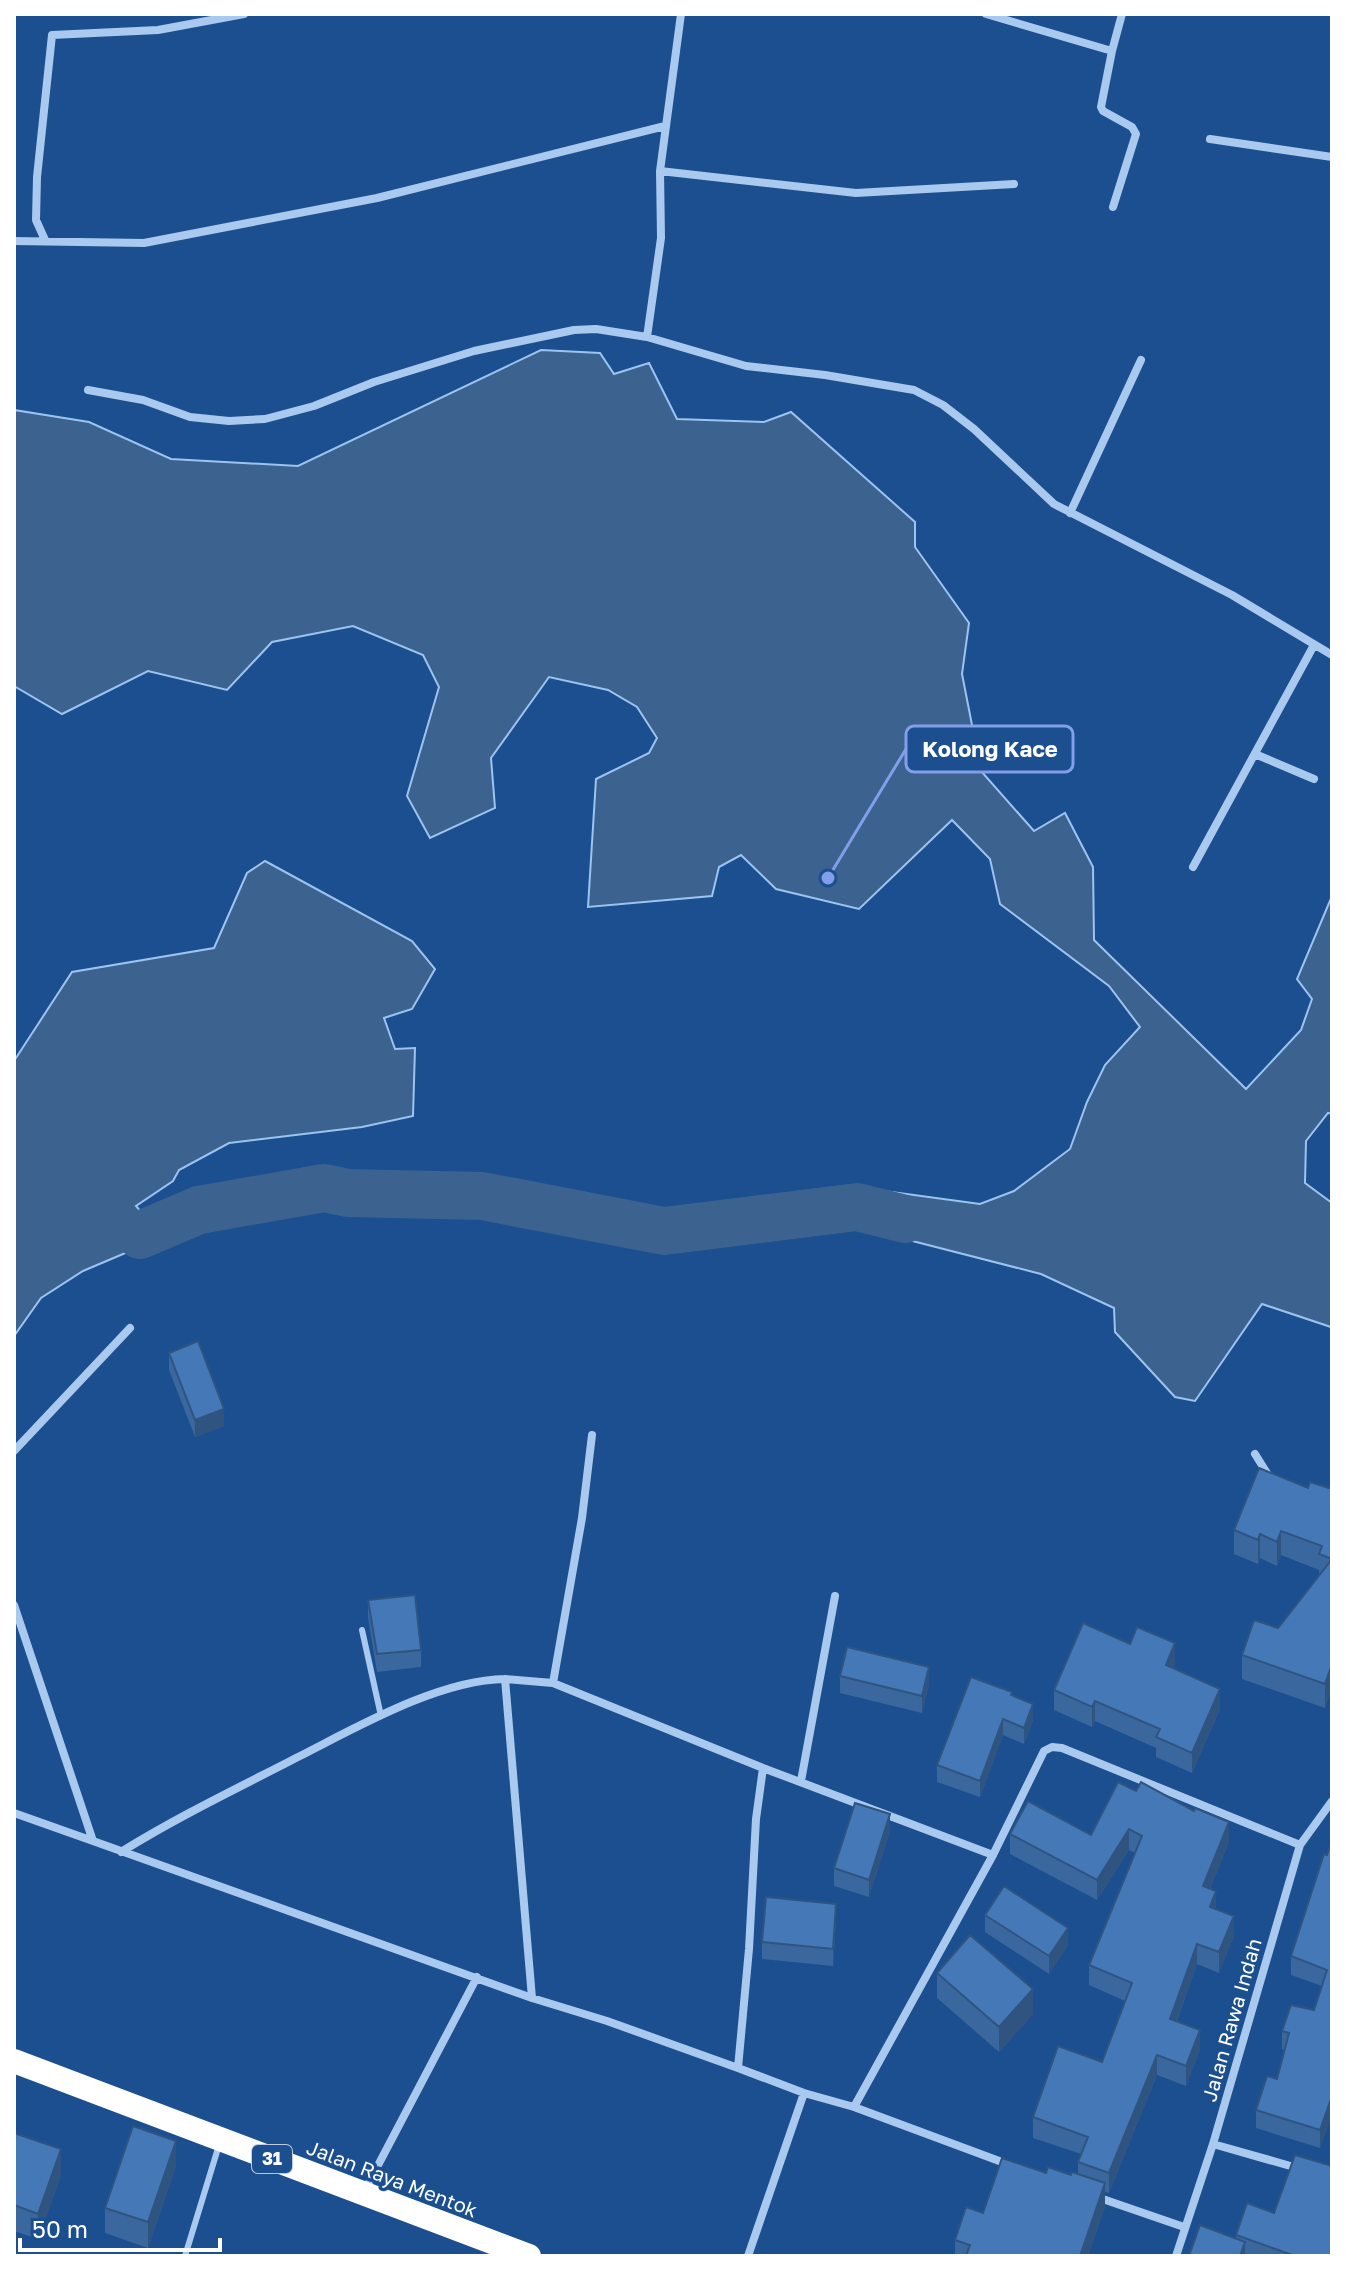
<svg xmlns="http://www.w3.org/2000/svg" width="1346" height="2270" viewBox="0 0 1346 2270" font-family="'Golos Text',sans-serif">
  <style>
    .water { fill: #3c6290; stroke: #9cc4f0; stroke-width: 2 }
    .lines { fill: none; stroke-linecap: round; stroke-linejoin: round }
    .river { stroke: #3c6290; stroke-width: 48 }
    .lane { stroke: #a9c9ee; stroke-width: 6 }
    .street { stroke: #a9c9ee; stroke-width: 8 }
    .highway { stroke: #fff; stroke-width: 24 }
    .wall { fill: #3a679d }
    .shaded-wall { fill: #305480 }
    .building { fill: #4478b7; stroke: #305480; stroke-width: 2 }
    .labels { text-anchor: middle; stroke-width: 7; stroke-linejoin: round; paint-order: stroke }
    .shield { fill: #1b4f8f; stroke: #bbcadd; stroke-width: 2 }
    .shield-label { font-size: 18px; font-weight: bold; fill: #fff }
    .street-label { font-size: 20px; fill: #fff; stroke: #1b4f8f }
    .leader { fill: none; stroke: #839eea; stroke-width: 3 }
    .callout-dot { fill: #839eea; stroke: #1b4f8f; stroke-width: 3 }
    .callout { fill: #1b4f8f; stroke: #839eea; stroke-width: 3 }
    .callout-label { font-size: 22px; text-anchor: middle; font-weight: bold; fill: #fff }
  </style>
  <rect width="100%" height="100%" fill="#1b4f8f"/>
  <path class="water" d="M541,350L600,353L614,374L649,363L677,419L764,422L791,412L915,522V547L969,623L962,674L981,771L1034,831L1065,813L1093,867L1094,940L1246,1089L1301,1030L1312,999L1297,979L1332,896V1114L1328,1113L1306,1141L1305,1183L1332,1203L1331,1327L1262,1304L1195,1401L1175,1397L1115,1332L1114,1308L1041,1274L846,1224L832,1188L855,1187L980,1204L1014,1191L1070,1149L1087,1102L1105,1065L1140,1027L1109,986L1000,904L990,859L952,820L859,909L776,889L741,855L719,867L712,896L588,907L596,779L649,753L657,738L637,707L608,690L549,677L491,758L495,808L430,838L407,796L439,687L423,655L353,626L272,642L227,690L148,671L62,714L14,686V410L89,422L171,459L298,466Z
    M265,861L412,941L435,969L412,1009L384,1018L395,1049L415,1048L413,1116L362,1127L229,1143L179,1170L173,1181L136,1206L146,1218L185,1195L208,1218L83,1271L41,1298L14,1336V1061L72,972L214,948L247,873Z"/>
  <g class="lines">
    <path class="river" d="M140,1235L199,1210L324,1188L348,1193L482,1196L664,1231L857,1207L905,1219"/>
    <path class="lane" d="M362,1630L381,1716
      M185,2256L219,2145"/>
    <path class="street" d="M986,14L1112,51
      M1210,139L1332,157
      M660,171L856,193L1014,184
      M1113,207L1136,134L1132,127L1103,111L1101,107L1112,51L1122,14
      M45,240L36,220L37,177L52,35L158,30L244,14
      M14,241L144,243L377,198L665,126
      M647,337L661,238L660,171L681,14
      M88,390L143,400L190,417L229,421L265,419L314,406L374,382L474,351L574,330L596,329L647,337L746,366L825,375L914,390L943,405L974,429L1054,504L1232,595L1332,655
      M1070,513L1141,360
      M1255,754L1314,779
      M1193,867L1314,645
      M14,1451L130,1328
      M1255,1454L1270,1478
      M14,1605L93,1841L532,1998L607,2021L738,2068
      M553,1683L582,1518L592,1435
      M763,1768L993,1855L854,2107
      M801,1781L835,1596
      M14,1813L93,1841
      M121,1852C179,1816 240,1787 300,1756C359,1726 439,1680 505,1679
      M993,1855L1044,1751L1052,1747L1062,1748L1300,1845
      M532,1998L505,1679L553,1683L763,1768L756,1819L749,1949L738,2068L804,2093
      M1213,2144L1301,2169
      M364,2192L477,1977
      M1094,2196L1184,2227
      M748,2256L804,2093L854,2107L1010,2165
      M1176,2256L1213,2144L1300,1845L1332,1801"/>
    <path class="highway" d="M14,2061L529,2256"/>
  </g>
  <path class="wall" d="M169,1353L224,1426L195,1437L169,1370Z
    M1308,1488L1332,1489V1688L1325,1708L1242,1679V1655L1278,1628L1319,1575V1570L1281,1555L1277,1566L1260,1558L1258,1564L1234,1554V1530Z
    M368,1600L421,1650V1667L377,1672L368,1617Z
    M1175,1663L1173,1668L1220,1709L1192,1773L1156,1757V1748L1095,1721L1092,1727L1054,1710V1690Z
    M840,1676L929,1684L922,1713L840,1693Z
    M1012,1696L1033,1720L1024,1744L1003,1735L980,1797L937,1782V1765Z
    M1118,1782L1229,1842L1210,1889L1216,1909L1234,1936L1219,1973L1197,1964L1177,2021L1200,2050L1186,2086L1157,2075L1109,2193L1105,2192V2207L1088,2256H955V2240L983,2213L1046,2173L1071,2175L1078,2174V2162L1081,2154L1033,2138V2117L1102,2062L1125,2001L1089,1985V1965L1135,1853L1129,1850L1097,1900L1010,1854V1834L1091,1835Z
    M890,1831L869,1897L834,1886V1868Z
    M1332,1841V2114L1320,2148L1256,2128V2110L1277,2079L1284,2050L1282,2049V2031L1314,2010L1322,1986L1291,1975V1956Z
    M985,1915L1068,1945L1049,1974L985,1932Z
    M836,1921L833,1966L762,1959V1942Z
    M937,1973L1033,2014L999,2052L937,1998Z
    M14,2133L61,2175L38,2239L14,2231Z
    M176,2166L148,2248L105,2233V2208Z
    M1274,2213L1332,2256H1189L1236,2238V2235Z"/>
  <path class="shaded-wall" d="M224,1409V1426L195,1437V1420Z
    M1281,1531V1555L1277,1566V1542Z
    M1260,1534V1558L1258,1564V1540Z
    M1175,1643V1663L1166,1685V1665Z
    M1332,1664V1688L1325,1708V1684Z
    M929,1667V1684L922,1713V1696Z
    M1220,1689V1709L1192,1773V1753Z
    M1095,1701V1721L1092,1727V1707Z
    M1033,1704V1720L1024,1744V1728Z
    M1003,1719V1735L980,1797V1781Z
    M890,1814V1831L869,1897V1880Z
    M1229,1822V1842L1203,1906V1886Z
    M1129,1829V1850L1097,1900V1880Z
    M1216,1891V1912L1210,1907Z
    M836,1904V1921L833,1966V1949Z
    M1234,1916V1936L1219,1973V1952Z
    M1068,1928V1945L1049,1974V1956Z
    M1197,1944V1964L1170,2039V2019Z
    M1033,1989V2014L999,2052V2027Z
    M1200,2030V2050L1186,2086V2066Z
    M1157,2055V2075L1109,2193V2173Z
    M1332,2096V2114L1320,2148V2130Z
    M176,2141V2166L148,2248V2222Z
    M61,2149V2175L38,2239V2214Z
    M1105,2183V2207L1088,2256H1080Z
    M1245,2242V2256H1240Z"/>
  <path class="building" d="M198,1341L224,1409L195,1420L169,1353Z
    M1259,1468L1308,1488L1310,1482L1332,1489V1664L1325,1684L1242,1655L1254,1620L1278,1628L1332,1559L1319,1554L1322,1546L1281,1531L1277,1542L1260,1534L1258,1540L1234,1530Z
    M415,1595L421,1650L377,1654L368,1600Z
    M1083,1623L1130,1644L1137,1627L1175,1643L1166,1665L1220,1689L1192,1753L1156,1737L1160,1729L1095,1701L1092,1707L1054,1690Z
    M847,1647L929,1667L922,1696L840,1676Z
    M971,1677L1012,1692L1011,1695L1033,1704L1024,1728L1003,1719L980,1781L937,1765Z
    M1118,1782L1136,1791L1141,1782L1194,1811L1195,1808L1229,1822L1203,1886L1216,1891L1210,1907L1234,1916L1219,1952L1197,1944L1170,2019L1200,2030L1186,2066L1157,2055L1109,2173L1078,2162L1088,2137L1033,2117L1058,2046L1102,2062L1132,1983L1089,1965L1142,1836L1129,1829L1097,1880L1010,1834L1028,1801L1091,1835Z
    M855,1803L890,1814L869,1880L834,1868Z
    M1332,1841V2096L1320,2130L1256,2110L1267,2076L1277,2079L1289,2033L1282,2031L1291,2005L1314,2010L1327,1970L1291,1956L1324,1854L1327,1855Z
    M1004,1886L1068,1928L1049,1956L985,1915Z
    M766,1897L836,1904L833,1949L762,1942Z
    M970,1935L1033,1989L999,2027L937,1973Z
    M133,2126L176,2141L148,2222L105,2208Z
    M14,2133L61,2149L38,2214L14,2205Z
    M1295,2155L1332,2166V2256H1295L1236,2235L1247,2203L1274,2213Z
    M1002,2158L1046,2173L1048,2167L1071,2175L1072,2172L1105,2183L1080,2256H966L970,2245L955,2240L966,2207L983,2213Z
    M1200,2225L1245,2242L1240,2256H1189Z"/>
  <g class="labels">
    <rect class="shield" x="252" y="2145" width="40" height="28" rx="6"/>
    <g class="shield-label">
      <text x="272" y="2165">31</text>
    </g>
    <g class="street-label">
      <text transform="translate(1232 2020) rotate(-74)" y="7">Jalan Rawa Indah</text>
      <text transform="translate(392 2179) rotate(21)" y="7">Jalan Raya Mentok</text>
    </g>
  </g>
  <path class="leader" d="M828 878L906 749"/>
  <circle class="callout-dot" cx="828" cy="878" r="8"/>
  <rect class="callout" x="906" y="726" width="167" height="46" rx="8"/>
  <g class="callout-label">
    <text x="990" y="757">Kolong Kace</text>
  </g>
  <rect width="1346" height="2270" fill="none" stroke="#ffffff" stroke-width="32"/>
  <path d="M20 2238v12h200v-12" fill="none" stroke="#ffffff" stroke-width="4"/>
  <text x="32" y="2238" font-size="24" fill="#ffffff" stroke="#1b4f8f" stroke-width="6" paint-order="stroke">50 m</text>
</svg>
